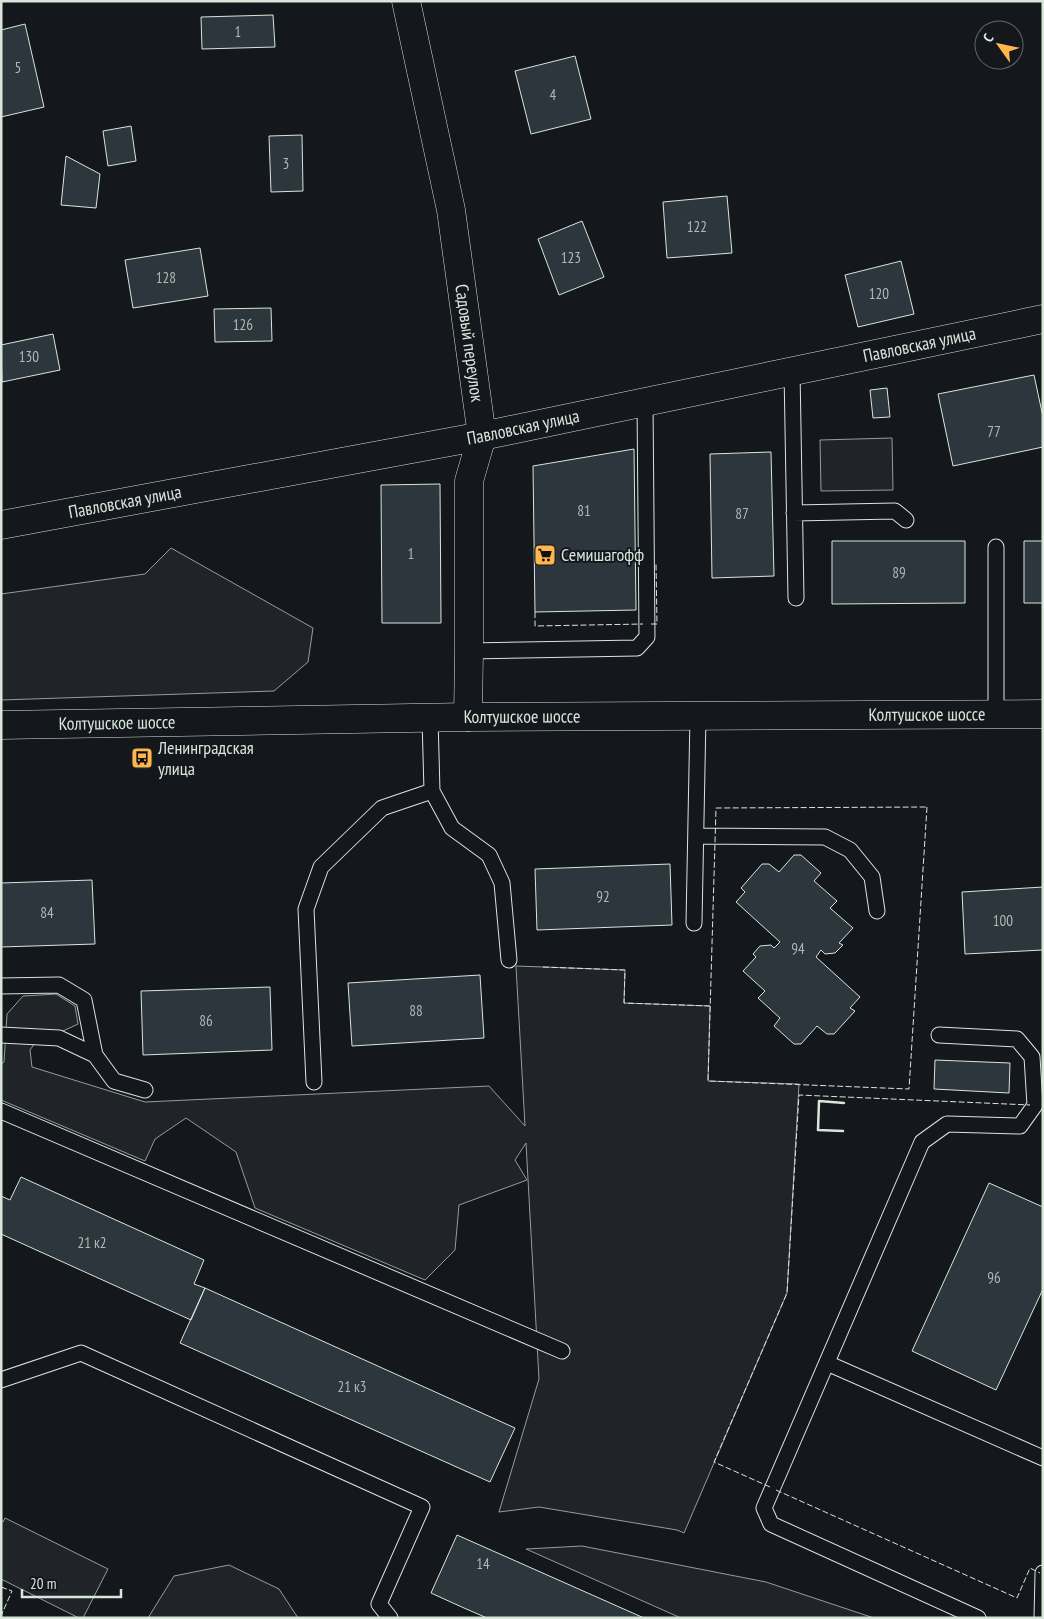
<svg xmlns="http://www.w3.org/2000/svg" width="1044" height="1619" viewBox="0 0 1044 1619" font-family="'PT Sans Narrow',sans-serif">
  <style>
    .green { fill: #202428; stroke: #939e99 }
    .building { fill: #2c363c; stroke: #d8e6dc }
    .lines { fill: none; stroke-linecap: round; stroke-linejoin: round }
    .service-casing { stroke: #d8e6dc; stroke-width: 17 }
    .minor-casing { stroke: #d8e6dc; stroke-width: 29 }
    .secondary-casing { stroke: #d8e6dc; stroke-width: 29 }
    .service { stroke: #14181c; stroke-width: 15 }
    .minor { stroke: #14181c; stroke-width: 28 }
    .secondary { stroke: #14181c; stroke-width: 28 }
    .fence { stroke: #d8e6dc; stroke-width: 1; stroke-dasharray: 6 2.5; stroke-linecap: butt }
    .wall { stroke: #d8e6dc; stroke-width: 2.5 }
    .labels { text-anchor: middle; stroke-width: 4; stroke-linejoin: round; paint-order: stroke }
    .number-label { font-size: 15px; fill: #adbab4 }
    .street-label { font-size: 18px; fill: #d8e6dc; stroke: #14181c }
    .poi-label { font-size: 18px; fill: #d8e6dc; stroke: #14181c; text-anchor: start }
  </style>
  <rect width="100%" height="100%" fill="#14181c"/>
  <path class="green" d="M892,438L893,490L821,491L820,440Z
    M171,548L313,628L308,662L274,691L1,700V594L145,574Z
    M516,966L625,970L624,1003L710,1006L708,1081L799,1084L787,1293L684,1533L677,1530L539,1507L499,1512L539,1379L526,1143L515,1160L527,1180L459,1205L455,1250L425,1280L255,1208L236,1152L186,1118L155,1139L145,1161L1,1100V1064L4,1062L7,1014L23,996L56,994L75,1006L78,1024L61,1032H43L30,1050L32,1067L145,1102L489,1086L525,1126Z
    M5,1518L108,1569L83,1618H79L1,1579V1521L3,1522Z
    M582,1546L766,1582L874,1618H681L526,1549Z
    M229,1565L279,1589L298,1618H148L174,1576Z"/>
  <path class="building" d="M273,15L275,47L202,49L201,17Z
    M25,24L44,107L1,117V30Z
    M575,56L591,119L531,134L515,71Z
    M131,126L136,161L108,166L103,131Z
    M302,135L303,191L271,192L269,136Z
    M66,156L100,174L96,208L61,205Z
    M727,196L732,253L667,258L663,202Z
    M582,221L604,277L559,295L538,239Z
    M200,248L208,296L133,308L125,260Z
    M901,261L914,314L858,327L845,275Z
    M271,308L272,341L215,342L214,309Z
    M53,334L60,370L2,382L1,345Z
    M1034,375L1043,417V447L953,466L938,394Z
    M887,388L890,417L873,418L870,390Z
    M634,449L636,610L535,612L533,466Z
    M771,452L774,576L712,578L710,454Z
    M440,484L441,623H382L381,485Z
    M832,541H965V603L832,604Z
    M1024,541H1043V603H1024Z
    M794,855H801L821,873L814,881L837,901L830,908L853,928L839,943L843,945L835,953L825,954L821,950L816,957L860,997L850,1008L855,1011L834,1034H827L817,1026L801,1044H794L774,1026L780,1018L758,998L765,991L743,971L756,957L753,954L760,946L771,945L774,948L780,942L736,902L745,892L741,888L762,864H769L779,872Z
    M670,864L672,925L537,930L535,869Z
    M92,880L95,944L1,947V883Z
    M1043,887V950L965,954L962,892Z
    M480,975L484,1038L352,1046L348,983Z
    M270,987L272,1050L143,1055L141,991Z
    M935,1060L1010,1063L1009,1093L934,1089Z
    M21,1177L204,1260L194,1284L205,1288L191,1320L1,1234V1196L10,1200Z
    M989,1183L1043,1207V1289L996,1390L912,1351Z
    M205,1288L515,1428L490,1482L180,1343Z
    M457,1535L644,1618H487L464,1608L431,1593Z"/>
  <g class="lines">
    <g class="service-casing">
      <path id="service" d="M792,371L796,598
        M794,513L895,511L906,520
        M996,547V714
        M469,651L637,648L647,637L645,401
        M430,718L432,791L452,828L489,855L502,883L509,960
        M696,836L825,837L850,850L872,877L877,911
        M694,923L698,716
        M1,986L59,985L84,1000L95,1055
        M1,1035L59,1038L95,1055L114,1081L145,1090
        M939,1035L1017,1039L1032,1057L1035,1105L1020,1126L947,1124L922,1142L764,1508L771,1524L978,1618
        M314,1082L306,909L321,867L382,808L432,791
        M1,1111L562,1351
        M827,1363L1043,1458
        M1,1380L81,1353L422,1507L379,1604L390,1618
        M1042,1618L1043,1573"/>
    </g>
    <g class="minor-casing">
      <g id="minor">
        <path id="s1" d="M406,1L451,210L482,436L469,481V651L468,717"/>
        <path id="s2" d="M1,525L482,436L1043,319"/>
      </g>
    </g>
    <g class="secondary-casing">
      <g id="secondary">
        <path id="s3" d="M1,725L468,717L1043,714"/>
      </g>
    </g>
    <use href="#service" class="service"/>
    <use href="#minor" class="minor"/>
    <use href="#secondary" class="secondary"/>
    <path class="fence" d="M535,612V626L643,624
      M651,624H657L656,564
      M927,807L909,1089L708,1081L716,808Z
      M543,967L625,970L624,1003L710,1006
      M770,1487L714,1462L787,1293L799,1095L1030,1105
      M776,1490L1017,1598L1030,1568L1040,1573
      M1,1587L12,1591L1,1616"/>
    <path class="wall" d="M843,1131L818,1130L819,1101L844,1103"/>
  </g>
  <defs>
    <g id="supermarket-square" transform="scale(1.125)"><rect x="-9" y="-9" width="18" height="18" rx="4" fill="#ffb74d" stroke="#14181c"/><path d="M-6-5.5h2.5l.6 2H6L4.5 2H-2.5L-4.4-4H-6ZM-1.5 3.2a1.3 1.3 0 1 0 .1 0ZM3 3.2a1.3 1.3 0 1 0 .1 0Z" fill="#111"/></g>
    <g id="bus-square" transform="scale(1.125)"><rect x="-9" y="-9" width="18" height="18" rx="4" fill="#ffb74d" stroke="#14181c"/><path d="M-5-6H5V4H4V6H2V4H-2V6H-4V4H-5ZM-3.5-4V0h7V-4ZM-3.5 1.2v1.5H-2V1.2ZM2 1.2v1.5H3.5V1.2Z" fill="#111"/></g>
  </defs>
  <g fill-rule="evenodd">
    <use href="#supermarket-square" x="545" y="555"/>
    <use href="#bus-square" x="142" y="758"/>
  </g>
  <g class="labels">
    <g class="number-label">
      <text x="238" y="37">1</text>
      <text x="18" y="73">5</text>
      <text x="553" y="100">4</text>
      <text x="286" y="169">3</text>
      <text x="697" y="232">122</text>
      <text x="571" y="263">123</text>
      <text x="166" y="283">128</text>
      <text x="879" y="299">120</text>
      <text x="243" y="330">126</text>
      <text x="29" y="362">130</text>
      <text x="994" y="437">77</text>
      <text x="584" y="516">81</text>
      <text x="742" y="519">87</text>
      <text x="411" y="559">1</text>
      <text x="899" y="578">89</text>
      <text x="603" y="902">92</text>
      <text x="47" y="918">84</text>
      <text x="1003" y="926">100</text>
      <text x="798" y="954">94</text>
      <text x="416" y="1016">88</text>
      <text x="206" y="1026">86</text>
      <text x="92" y="1248">21 к2</text>
      <text x="994" y="1283">96</text>
      <text x="352" y="1392">21 к3</text>
      <text x="483" y="1569">14</text>
    </g>
    <g class="street-label">
      <text dy="6" stroke="none"><textPath href="#s1" startOffset="348">Садовый переулок</textPath></text>
      <text dy="6" stroke="none"><textPath href="#s2" startOffset="936">Павловская улица</textPath></text>
      <text dy="6" stroke="none"><textPath href="#s2" startOffset="531">Павловская улица</textPath></text>
      <text dy="6" stroke="none"><textPath href="#s2" startOffset="126">Павловская улица</textPath></text>
      <text dy="6" stroke="none"><textPath href="#s3" startOffset="926">Колтушское шоссе</textPath></text>
      <text dy="6" stroke="none"><textPath href="#s3" startOffset="521">Колтушское шоссе</textPath></text>
      <text dy="6" stroke="none"><textPath href="#s3" startOffset="116">Колтушское шоссе</textPath></text>
    </g>
    <g class="poi-label">
      <text x="561" y="561">Семишагофф</text>
      <text x="158" y="754">Ленинградская<tspan x="158" dy="21">улица</tspan></text>
    </g>
  </g>
  <rect width="1044" height="1619" fill="none" stroke="#d8e6dc" stroke-width="5"/>
  <g transform="translate(999 45) rotate(303)"><circle r="24" fill="#14181c" stroke="#626a69"/>
  <path d="M0-4L9 19L0 12L-9 19Z" fill="#ffb74d"/>
  <text y="-8" font-size="14" font-weight="bold" text-anchor="middle" fill="#d8e6dc">С</text>
  </g>
  <path d="M22 1589v8h99v-8" fill="none" stroke="#d8e6dc" stroke-width="2.5"/>
  <text x="30" y="1589" font-size="15" fill="#d8e6dc" stroke="#14181c" stroke-width="4" paint-order="stroke">20 m</text>
</svg>
